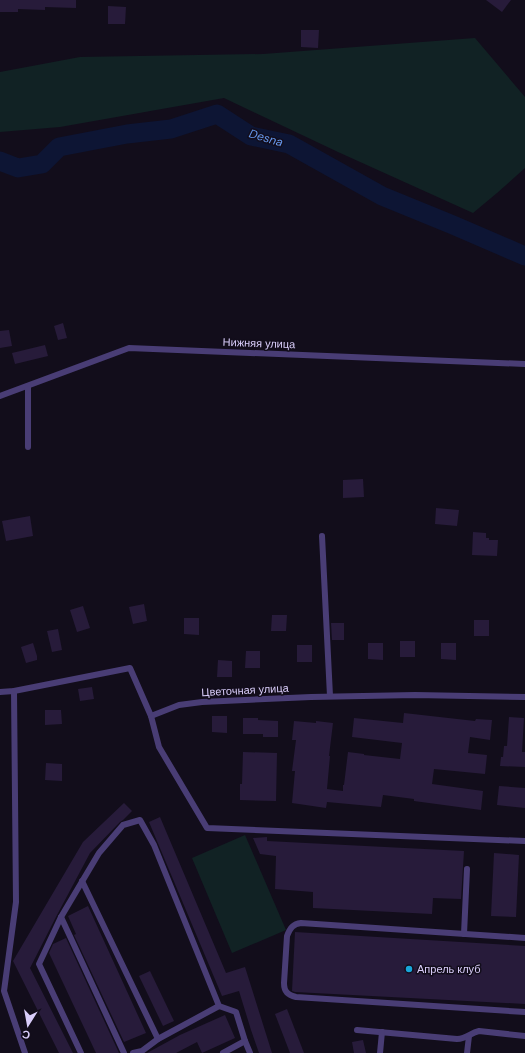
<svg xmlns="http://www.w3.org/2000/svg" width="525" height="1053" viewBox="0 0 525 1053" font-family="'DM Sans',sans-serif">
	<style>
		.green { fill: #112224 }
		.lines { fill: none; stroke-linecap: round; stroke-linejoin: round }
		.river { stroke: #0d1534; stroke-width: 19 }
		.building { fill: #271b3a }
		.service { stroke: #493d75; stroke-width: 6 }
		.poi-dot { fill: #18a6da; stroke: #120d1b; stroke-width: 1.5 }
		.labels { text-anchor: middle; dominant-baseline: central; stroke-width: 3; stroke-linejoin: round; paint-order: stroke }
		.street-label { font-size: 11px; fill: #d9cdfa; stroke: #120d1b }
		.poi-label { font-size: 11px; fill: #d9cdfa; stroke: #120d1b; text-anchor: start }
		.water-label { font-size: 12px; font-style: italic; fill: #6698ee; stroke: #120d1b }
	</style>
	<rect width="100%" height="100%" fill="#120d1b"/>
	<!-- green -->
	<g class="green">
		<path d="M475 38 525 97V168L497 193 473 213 338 152 224 98 60 127 0 132V72L80 57 263 54Z"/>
		<path d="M245 835 286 930 232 953 192 858Z"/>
	</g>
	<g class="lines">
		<!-- river -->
		<path class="river" d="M0 161 18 168 42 164 59 147 127 134 171 129 217 114 251 136 289 144 382 196 453 225 525 256"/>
	</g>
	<!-- building -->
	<g class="building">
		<path d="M0 0H76V8L45 7V10L18 9V12H0Z"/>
		<path d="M486 0H511L502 12Z"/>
		<path d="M108 6 126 7 125 24H108Z"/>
		<path d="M301 30H319L318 48 301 47Z"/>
		<path d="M63 323 67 338 58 340 54 326Z"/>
		<path d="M9 330 12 346 0 348V331Z"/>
		<path d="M45 345 48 356 15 364 12 353Z"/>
		<path d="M363 479 364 497 343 498V480Z"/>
		<path d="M436 508 459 510 457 526 435 524Z"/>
		<path d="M30 516 33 536 6 541 2 521Z"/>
		<path d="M473 532 486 533V538H489V540H498L497 556 472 555Z"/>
		<path d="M144 604 147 621 133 624 129 607Z"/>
		<path d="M83 606 90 628 77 632 70 610Z"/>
		<path d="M272 615H287L286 631H271Z"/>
		<path d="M184 618H199V635L184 634Z"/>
		<rect x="474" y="620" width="15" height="16"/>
		<path d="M331 623H344V640H332Z"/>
		<path d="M58 629 62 650 52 652 47 631Z"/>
		<rect x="400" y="641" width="15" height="16"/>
		<path d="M33 643 37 656V660L26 663 21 647Z"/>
		<path d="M368 643H383V660L368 659Z"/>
		<path d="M441 643H456V660L441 659Z"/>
		<rect x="297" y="645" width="15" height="17"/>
		<path d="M246 651H260V668H245Z"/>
		<path d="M218 660 232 661V677H217Z"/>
		<path d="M92 687 94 699 80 701 78 689Z"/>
		<path d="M45 710H61L62 724 45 725Z"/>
		<path d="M404 713 475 721 476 719 492 720 490 740 470 737 468 753 487 755 485 774 434 769 432 784 483 791 481 810 414 801V799L383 795 381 807 327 802 326 808 292 803 295 771H292L296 740H292L294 721 316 723V721L333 723 329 756H330L327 789 343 791V785H344L348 752 364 754V755L400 759 402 743 352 737 354 718 403 723Z"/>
		<path d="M212 716H227V733L212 732Z"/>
		<path d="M509 717 524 718 522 752H525V767L500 766 501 757H503L504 746H507Z"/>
		<path d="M243 718H258V720L278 721V737H263V734H243Z"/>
		<path d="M243 752 277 753 276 801 240 800V784H242Z"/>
		<path d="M46 763 62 764V781L45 780Z"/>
		<path d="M499 786 525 788V808L497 805Z"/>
		<path d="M124 803 132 811 123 820 120 822 90 853 57 915 30 968 73 1053H59L13 961 83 842Z"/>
		<path d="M160 817 226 973 245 967 272 1053H259L251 1030 239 991 222 996 149 822Z"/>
		<path d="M267 837V841L464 851 461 899 433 898 432 914 313 908V892L275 889 276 856 260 854 253 838Z"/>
		<path d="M494 853 519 855 516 917 491 916Z"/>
		<path d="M88 906 146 1033 124 1042 74 935 76 934 68 916Z"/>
		<path d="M295 932 525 946V1004L295 992 292 991Z"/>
		<path d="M66 938 119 1053H96L49 953 53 944Z"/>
		<path d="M150 971 174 1021 163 1026 139 976Z"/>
		<path d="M287 1009 304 1053H290L275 1014Z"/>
		<path d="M225 1015 235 1038 202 1053 197 1042 176 1053H147L180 1035Z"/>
		<path d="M363 1040 366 1053H354L352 1042Z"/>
	</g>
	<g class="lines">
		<!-- service -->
		<g class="service">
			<path d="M0 396 129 348 525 364"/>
			<path d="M28 447V386"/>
			<path d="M322 536 330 696"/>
			<path d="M14 691 16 902 4 991 25 1053"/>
			<path d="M0 692 14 691 130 668 151 716 179 705 202 702 311 697 415 695 525 697"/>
			<path d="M151 716 159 747 207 828 525 841"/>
			<path d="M82 881 158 1039"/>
			<path d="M61 917 124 1053"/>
			<path d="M464 934 467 869"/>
			<path d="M525 938 301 923C293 924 290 928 287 936L284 983C284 992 288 995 296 997L525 1012"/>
			<path d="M357 1030 457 1039C467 1039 470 1033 479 1031L525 1036"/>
			<path d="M81 1053 39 964 61 917 99 853 123 825 140 820 154 845 219 1006 236 1012 245 1041 250 1053"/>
			<path d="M133 1053 142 1051 158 1039 219 1006"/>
			<path d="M223 1053 245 1041"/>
			<path d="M380 1053 382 1032"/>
			<path d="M467 1053 469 1036"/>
		</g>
	</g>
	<!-- markers -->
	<circle class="poi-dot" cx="409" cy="969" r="4"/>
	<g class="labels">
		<!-- street labels -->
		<g class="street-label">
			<text transform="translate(259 343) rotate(2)">Нижняя улица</text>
			<text transform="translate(245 690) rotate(-3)">Цветочная улица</text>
		</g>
		<!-- poi labels -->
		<g class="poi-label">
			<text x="417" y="969">Апрель клуб</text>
		</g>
		<!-- water labels -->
		<g class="water-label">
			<text transform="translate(266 138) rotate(16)">Desna</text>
		</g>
	</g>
	<!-- north arrow -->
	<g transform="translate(28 1025) rotate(191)" stroke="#120d1b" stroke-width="3" paint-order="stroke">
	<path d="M0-3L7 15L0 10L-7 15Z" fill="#d9cdfa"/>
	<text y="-6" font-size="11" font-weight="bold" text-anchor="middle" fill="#d9cdfa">С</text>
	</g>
</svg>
